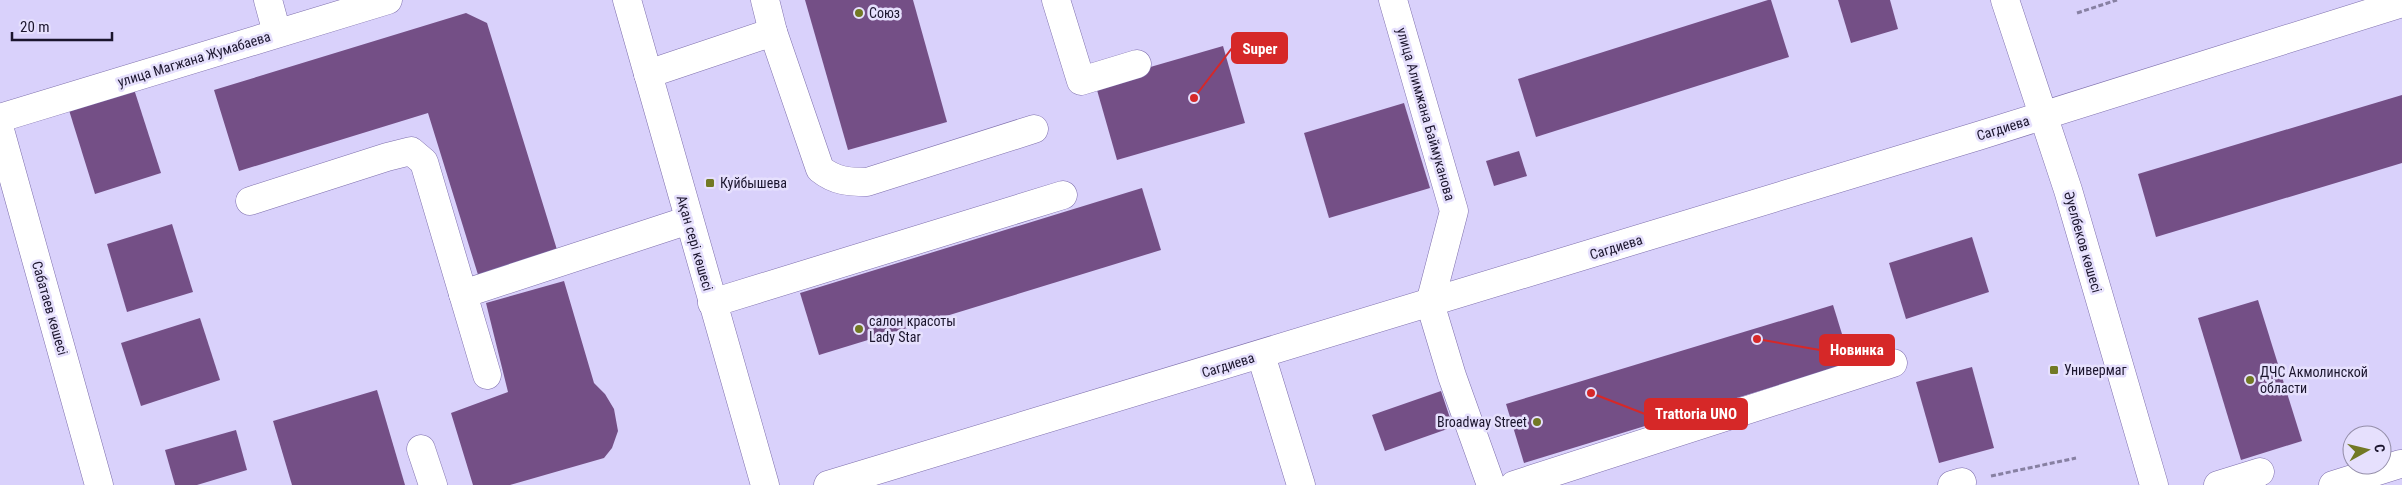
<svg xmlns="http://www.w3.org/2000/svg" width="2402" height="485" viewBox="0 0 2402 485" font-family="'Roboto Condensed',sans-serif">
	<style>
		.building { fill: #744f86 }
		.lines { fill: none; stroke-linecap: round; stroke-linejoin: round }
		.minor-casing { stroke: #7d6eac; stroke-width: 29 }
		.path { stroke: #8780a2; stroke-width: 3; stroke-dasharray: 5 2.5; stroke-linecap: butt }
		.minor { stroke: #fff; stroke-width: 28 }
		.poi-dot { fill: #727924; stroke: #e6e0fd; stroke-width: 2 }
		.labels { text-anchor: middle; dominant-baseline: central; stroke-width: 5; stroke-linejoin: round; paint-order: stroke }
		.poi-label { font-size: 14px; fill: #1b152d; stroke: #e6e0fd; text-anchor: start }
		.street-label { font-size: 14px; fill: #1b152d; stroke: #e6e0fd }
		.leader { fill: none; stroke: #d62828; stroke-width: 2 }
		.callout-dot { fill: #d62828; stroke: #e6e0fd; stroke-width: 2 }
		.callout { fill: #d62828; stroke: #d62828; stroke-width: 2 }
		.callout-label { font-size: 15px; text-anchor: middle; font-weight: bold; fill: #fff }
	</style>
	<rect width="100%" height="100%" fill="#d9d1fb"/>
	<!-- building -->
	<g class="building">
		<path d="M805 0H913L947 122 848 150Z"/>
		<path d="M1768 0H1771L1789 57 1536 137 1518 79Z"/>
		<path d="M1838 0H1890L1898 29 1851 43Z"/>
		<path d="M466 13 487 23 558 253 479 278 428 113 239 171 214 90Z"/>
		<path d="M1223 46 1245 123 1117 160 1095 83Z"/>
		<path d="M133 86 161 173 95 194 68 107Z"/>
		<path d="M2402 95V163L2156 237 2138 174Z"/>
		<path d="M1404 103 1430 188 1329 218 1304 133Z"/>
		<path d="M1519 151 1527 176 1494 186 1486 161Z"/>
		<path d="M1142 188 1161 250 819 355 800 293Z"/>
		<path d="M172 224 193 292 127 312 107 244Z"/>
		<path d="M1972 237 1989 292 1906 319 1889 263Z"/>
		<path d="M564 281 594 383 605 394 614 409 618 431 612 448 604 458 510 485H473L451 413 508 392 486 303Z"/>
		<path d="M2258 300 2302 441 2241 460 2198 318Z"/>
		<path d="M1833 305 1851 363 1524 463 1506 404Z"/>
		<path d="M200 318 220 380 141 406 121 343Z"/>
		<path d="M1972 367 1994 448 1939 463 1916 382Z"/>
		<path d="M377 390 405 485H292L273 421Z"/>
		<path d="M1441 391 1453 427 1385 451 1372 415Z"/>
		<path d="M236 430 247 470 197 485H175L165 450Z"/>
	</g>
	<g class="lines">
		<!-- minor casing -->
		<g class="minor-casing">
			<g id="minor">
				<path d="M268 0 277 33"/>
				<path d="M627 0 765 485"/>
				<path d="M765 0 773 32"/>
				<path d="M1056 0 1081 81 1137 64"/>
				<path d="M1393 0 1454 211 1430 303 1452 376 1491 485"/>
				<path d="M2005 0 2068 190 2154 485"/>
				<path d="M648 74 773 32 820 169C835 181 848 182 867 182L1034 129"/>
				<path d="M0 118 388 0"/>
				<path d="M0 130 99 485"/>
				<path d="M250 201 387 157 411 151 424 162 487 375"/>
				<path d="M463 294 689 220"/>
				<path d="M712 303 1063 195"/>
				<path d="M1261 355 1301 485"/>
				<path d="M421 449 433 485"/>
				<path d="M828 485 1978 136 2402 3"/>
				<path d="M1514 485 1893 363"/>
				<path d="M1952 485 1962 482"/>
				<path d="M2218 485 2260 472"/>
				<path d="M2333 485 2400 464"/>
			</g>
		</g>
		<!-- path -->
		<g class="path">
			<path d="M2077 13 2117 0"/>
			<path d="M1991 476 2076 458"/>
		</g>
		<!-- minor -->
		<use href="#minor" class="minor"/>
	</g>
	<!-- markers -->
	<g class="poi-dot">
		<circle cx="859" cy="13" r="5"/>
		<rect x="705" y="178" width="10" height="10" rx="2.5"/>
		<circle cx="859" cy="329" r="5"/>
		<rect x="2049" y="365" width="10" height="10" rx="2.5"/>
		<circle cx="2250" cy="380" r="5"/>
		<circle cx="1537" cy="422" r="5"/>
	</g>
	<g class="labels">
		<!-- poi labels -->
		<g class="poi-label">
			<text x="869" y="13">Союз</text>
			<text x="720" y="183">Куйбышева</text>
			<text x="869" y="321">салон красоты<tspan x="869" dy="16">Lady Star</tspan></text>
			<text x="2064" y="370">Универмаг</text>
			<text x="2260" y="372">ДЧС Акмолинской<tspan x="2260" dy="16">области</tspan></text>
			<text x="1527" y="422" text-anchor="end">Broadway Street</text>
		</g>
		<!-- street labels -->
		<g class="street-label">
			<text transform="translate(194 59) rotate(-17)">улица Магжана Жумабаева</text>
			<text transform="translate(1426 114) rotate(74)">улица Алимжана Баймуканова</text>
			<text transform="translate(2003 128) rotate(-17)">Сагдиева</text>
			<text transform="translate(2083 242) rotate(74)">Әуелбеков көшесі</text>
			<text transform="translate(695 243) rotate(74)">Ақан сері көшесі</text>
			<text transform="translate(1616 247) rotate(-17)">Сагдиева</text>
			<text transform="translate(50 308) rotate(74)">Сабатаев көшесі</text>
			<text transform="translate(1228 365) rotate(-17)">Сагдиева</text>
		</g>
	</g>
	<!-- callouts -->
	<path class="leader" d="M1194 98L1232 48M1757 339L1820 350M1591 393L1645 414"/>
	<g class="callout-dot">
		<circle cx="1194" cy="98" r="5"/>
		<circle cx="1757" cy="339" r="5"/>
		<circle cx="1591" cy="393" r="5"/>
	</g>
	<g class="callout">
		<rect x="1232" y="33" width="55" height="30" rx="5"/>
		<rect x="1820" y="335" width="74" height="30" rx="5"/>
		<rect x="1645" y="399" width="102" height="30" rx="5"/>
	</g>
	<g class="callout-label">
		<text x="1260" y="54">Super</text>
		<text x="1857" y="355">Новинка</text>
		<text x="1696" y="419">Trattoria UNO</text>
	</g>
	<!-- north arrow -->
	<g transform="translate(2367 450) rotate(82)"><circle r="24" fill="#e6e0fd" stroke="#958faa"/>
	<path d="M0-4L9 19L0 12L-9 19Z" fill="#727924"/>
	<text y="-8" font-size="14" font-weight="bold" text-anchor="middle" fill="#1b152d">С</text>
	</g>
	<!-- scale -->
	<path d="M12 32v8h100v-8" fill="none" stroke="#1b152d" stroke-width="2.5"/>
	<text x="20" y="32" font-size="15" fill="#1b152d" stroke="#e6e0fd" stroke-width="4" paint-order="stroke">20 m</text>
</svg>
